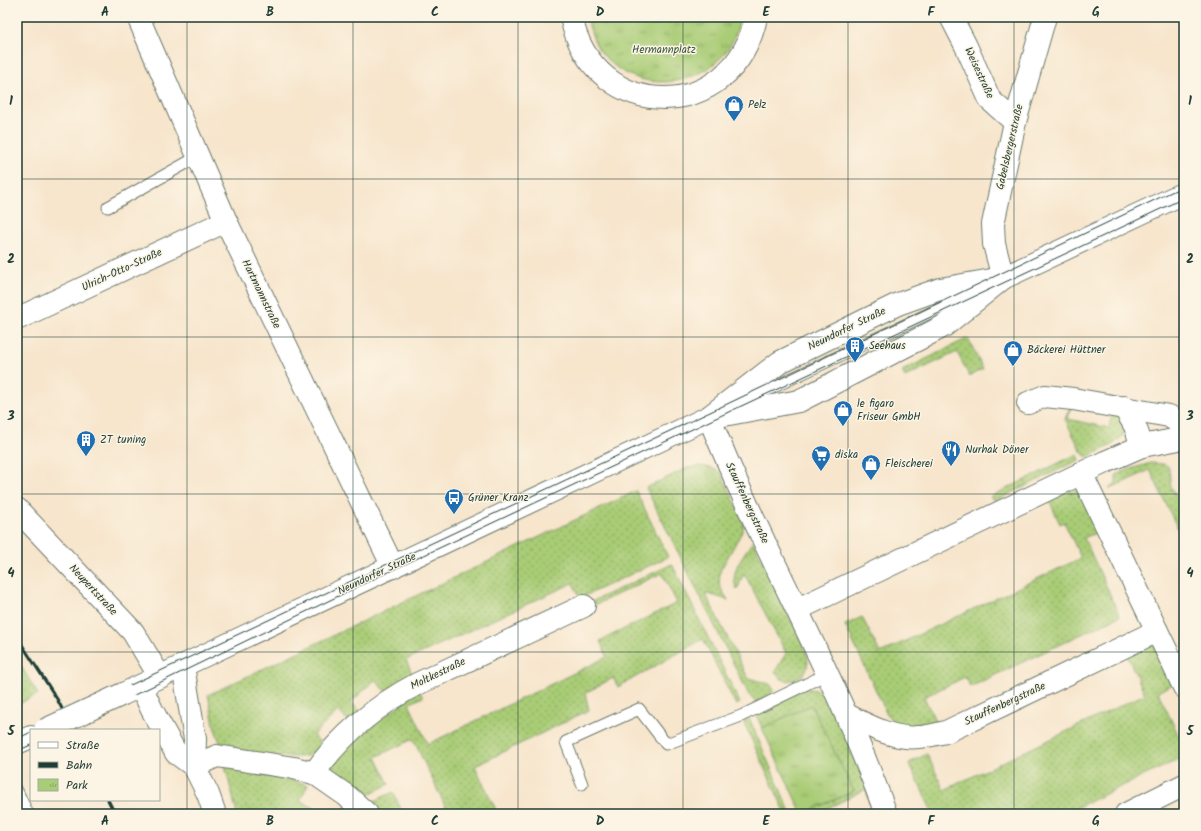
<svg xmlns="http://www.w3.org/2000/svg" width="1201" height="831" viewBox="0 0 1201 831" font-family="Kalam,sans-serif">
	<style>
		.grass { fill: url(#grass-dots); stroke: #648455 }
		.park { fill: url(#park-tufts); stroke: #648455 }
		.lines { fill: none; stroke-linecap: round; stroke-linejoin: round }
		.lane-casing { stroke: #6b7869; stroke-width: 13 }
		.street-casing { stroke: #6b7869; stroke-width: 24 }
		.secondary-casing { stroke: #6b7869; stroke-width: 24 }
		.lane { stroke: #fff; stroke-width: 11 }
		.street { stroke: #fff; stroke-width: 22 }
		.secondary { stroke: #fff; stroke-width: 22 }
		.tram { stroke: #1f3d34; stroke-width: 1 }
		.rail { stroke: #1f3d34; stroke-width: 3 }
		.secondary-bridge-casing { stroke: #6b7869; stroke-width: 24; stroke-linecap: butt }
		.secondary-bridge { stroke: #fff; stroke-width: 22 }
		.grid { fill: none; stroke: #1f3d34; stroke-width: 1; stroke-opacity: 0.55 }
		.labels { text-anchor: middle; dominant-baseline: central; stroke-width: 3; stroke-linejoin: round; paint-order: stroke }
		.park-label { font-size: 11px; fill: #3b5a41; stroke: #fcf5e5 }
		.street-label { font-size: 11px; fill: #1f3d34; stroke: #fcf5e5 }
		.poi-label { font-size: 11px; fill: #1f3d34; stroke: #fcf5e5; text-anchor: start }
		.neatline { fill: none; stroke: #1f3d34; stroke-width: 1.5 }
		.grid-label { font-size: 13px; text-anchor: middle; font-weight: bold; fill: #1f3d34 }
	</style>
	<defs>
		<pattern id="grass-dots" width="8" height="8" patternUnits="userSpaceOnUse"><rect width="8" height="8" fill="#a9cc76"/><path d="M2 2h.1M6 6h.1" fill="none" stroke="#89a762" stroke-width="1.8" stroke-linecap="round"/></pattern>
		<pattern id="park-tufts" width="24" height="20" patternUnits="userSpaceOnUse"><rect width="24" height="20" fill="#a9cc76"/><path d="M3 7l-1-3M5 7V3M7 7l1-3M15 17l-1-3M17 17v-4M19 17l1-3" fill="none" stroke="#89a762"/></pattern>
	</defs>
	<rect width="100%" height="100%" fill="#fcf5e5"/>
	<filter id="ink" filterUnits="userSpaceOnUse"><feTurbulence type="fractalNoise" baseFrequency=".025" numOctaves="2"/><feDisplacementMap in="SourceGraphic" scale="8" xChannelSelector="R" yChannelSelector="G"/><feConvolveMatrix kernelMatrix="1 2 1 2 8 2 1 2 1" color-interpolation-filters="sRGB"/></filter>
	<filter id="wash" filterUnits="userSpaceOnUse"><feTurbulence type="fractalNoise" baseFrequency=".012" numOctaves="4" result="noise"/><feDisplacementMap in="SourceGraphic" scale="16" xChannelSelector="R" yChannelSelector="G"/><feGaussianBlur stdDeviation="0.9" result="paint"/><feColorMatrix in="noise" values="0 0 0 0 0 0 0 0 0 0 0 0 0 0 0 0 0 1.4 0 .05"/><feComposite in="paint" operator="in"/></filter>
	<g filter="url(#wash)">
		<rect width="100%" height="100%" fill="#f7e5cc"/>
		<!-- grass -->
		<g class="grass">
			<path d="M968 338 983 369 969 376 957 352 905 377 902 371Z"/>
			<path d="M1073 399 1068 419 1109 428 1112 412 1119 414 1126 430C1119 445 1101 450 1087 457L1082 453 1065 419Z"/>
			<path d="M1077 454 1079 460 995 501 990 497Z"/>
			<path d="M1151 463 1163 464 1169 467 1171 487 1184 511V542L1150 470 1109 489 1116 483V475L1130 469Z"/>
			<path d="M701 466 712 468 721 473 744 521 743 530 720 571 719 585 728 600 705 593 748 678 770 684 774 690 769 696 755 702 749 695 646 488 687 468Z"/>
			<path d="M1069 488 1071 493 1080 488 1100 531 1084 538 1120 616 970 687 965 677 924 697 938 727H896L887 714 845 625 862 617 880 653 1081 558 1064 522 1060 524 1048 498Z"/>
			<path d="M636 491 668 557 580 598 573 583 406 660 413 676 386 692 375 680 351 702 361 713 351 724 338 711 313 735 324 746C320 749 316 754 311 755 291 761 238 752 220 743L215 729 208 695Z"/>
			<path d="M753 541 805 648C807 655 809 660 807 667 805 677 791 684 782 679 779 678 777 674 775 672L786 653 744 573 737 590C728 572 743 556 753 541Z"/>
			<path d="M672 564 740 703 736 705 703 639 618 687 613 678 585 693 589 710 475 766 498 814H449L413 739 376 757 389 784 363 797 334 776 332 765 336 754 419 690 423 697 409 704 428 744 607 657 600 641 677 603 662 573 595 605 593 601Z"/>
			<path d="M1151 638 1172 684 1158 692 1184 747V757L1063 814H933L909 763 927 754 944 790 1145 694 1125 651Z"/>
			<path d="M17 660 38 694 17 705Z"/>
			<path d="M805 688 817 690 828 698 878 814H872L866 789 816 814H802L854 791 811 705 762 728 757 717 759 712Z"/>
			<path d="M749 718 791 814H786L743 721Z"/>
			<path d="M225 766 286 778 308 785 300 800 324 814H237Z"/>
			<path d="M393 792 402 811 396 814H381L370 803Z"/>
		</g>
		<!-- park -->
		<g class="park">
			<path d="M587 17H740C731 85 640 105 600 51 593 41 590 29 587 17Z"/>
			<path d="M811 705 854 791 802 814 762 728Z"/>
		</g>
	</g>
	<g filter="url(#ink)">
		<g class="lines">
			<!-- lane casing -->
			<g class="lane-casing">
				<g id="lane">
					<path d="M108 207 199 156"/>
					<path d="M742 402 974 292"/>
					<path d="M582 784 566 742 639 709 666 744 741 716 827 674"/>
					<path d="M17 791 28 814"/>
				</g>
			</g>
			<!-- street casing -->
			<g class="street-casing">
				<g id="street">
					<path d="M138 17 226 221 393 567"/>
					<path d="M571 17C594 125 734 125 756 17"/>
					<path d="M951 17 966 46 990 100 1015 122"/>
					<path d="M1003 278 994 244 993 224 1015 122 1045 17"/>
					<path d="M17 319 226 221"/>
					<path d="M1028 403 1045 396 1073 399 1169 416 1184 426"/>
					<path d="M1124 407 1135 426 1142 446"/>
					<path d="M709 417C763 552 837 677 886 814"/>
					<path d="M1081 473 1184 687"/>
					<path d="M17 509 133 632 160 677"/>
					<path d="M798 609 1105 462 1142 446 1184 438"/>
					<path d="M183 666 195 739 194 766"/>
					<path d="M141 686 152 710 176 753 194 766 208 794 215 814"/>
					<path d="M847 715C867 725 894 740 918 737 927 737 936 734 946 732L1157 631"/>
					<path d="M194 766 217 756 294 768 314 773 347 796 367 814"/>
					<path d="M314 773C340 736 377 705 417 684L584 606"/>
					<path d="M1126 814 1184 785"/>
				</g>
			</g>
			<!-- secondary casing -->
			<g class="secondary-casing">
				<g id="secondary">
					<path d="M713 417 799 401 944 326 1002 279"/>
					<path d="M123 694 709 417 780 362 898 304 940 289 1003 278 1184 193"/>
					<path d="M17 743 31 737"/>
				</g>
			</g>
			<!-- lane -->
			<use href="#lane" class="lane"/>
			<!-- street -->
			<use href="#street" class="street"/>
			<!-- secondary -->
			<use href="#secondary" class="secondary"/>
			<!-- tram -->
			<g class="tram">
				<path d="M35 730 725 405 1184 186"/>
				<path d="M62 730 386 573 1184 198"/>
				<path d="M17 739 31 732"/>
				<path d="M17 751 31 745"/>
			</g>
			<!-- rail -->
			<g class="rail">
				<path d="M17 637 57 699 73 730"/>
				<path d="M108 800 115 814"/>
			</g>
			<!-- secondary-bridge casing -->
			<g class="secondary-bridge-casing">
				<path id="secondary-bridge" d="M45 730 123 694"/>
			</g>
			<!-- secondary-bridge -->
			<use href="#secondary-bridge" class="secondary-bridge"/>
		</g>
	</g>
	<!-- grid -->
	<path class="grid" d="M187 17V814M353 17V814M518 17V814M683 17V814M848 17V814M1014 17V814M17 179H1184M17 337H1184M17 494H1184M17 652H1184"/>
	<!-- icons -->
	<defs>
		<g id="shop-pin" transform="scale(1)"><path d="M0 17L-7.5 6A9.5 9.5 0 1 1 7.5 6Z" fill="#1f6fb2" stroke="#fcf5e5"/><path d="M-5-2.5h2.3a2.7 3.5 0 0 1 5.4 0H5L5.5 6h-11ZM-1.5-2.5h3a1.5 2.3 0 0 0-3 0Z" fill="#fff"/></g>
		<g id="building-pin" transform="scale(1)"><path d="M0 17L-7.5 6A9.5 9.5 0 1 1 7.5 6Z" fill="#1f6fb2" stroke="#fcf5e5"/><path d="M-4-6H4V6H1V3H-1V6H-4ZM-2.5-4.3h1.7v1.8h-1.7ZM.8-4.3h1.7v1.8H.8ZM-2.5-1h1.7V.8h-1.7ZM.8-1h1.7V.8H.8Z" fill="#fff"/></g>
		<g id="restaurant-pin" transform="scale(1)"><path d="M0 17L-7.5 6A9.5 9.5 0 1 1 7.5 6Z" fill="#1f6fb2" stroke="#fcf5e5"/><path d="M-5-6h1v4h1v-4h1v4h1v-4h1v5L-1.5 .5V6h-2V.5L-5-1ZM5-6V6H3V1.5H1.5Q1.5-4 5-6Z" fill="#fff"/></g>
		<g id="supermarket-pin" transform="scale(1)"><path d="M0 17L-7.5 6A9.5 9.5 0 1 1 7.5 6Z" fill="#1f6fb2" stroke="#fcf5e5"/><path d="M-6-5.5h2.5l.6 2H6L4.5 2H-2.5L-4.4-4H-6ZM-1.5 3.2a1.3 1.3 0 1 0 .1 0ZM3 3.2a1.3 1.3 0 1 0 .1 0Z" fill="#fff"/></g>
		<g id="bus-pin" transform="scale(1)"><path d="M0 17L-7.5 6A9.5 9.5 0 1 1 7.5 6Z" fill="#1f6fb2" stroke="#fcf5e5"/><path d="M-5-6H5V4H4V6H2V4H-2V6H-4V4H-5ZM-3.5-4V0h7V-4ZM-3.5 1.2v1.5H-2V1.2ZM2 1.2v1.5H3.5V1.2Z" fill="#fff"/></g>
	</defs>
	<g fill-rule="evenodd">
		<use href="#shop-pin" x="734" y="105"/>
		<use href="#building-pin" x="855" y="346"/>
		<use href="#shop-pin" x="1013" y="350"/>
		<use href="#shop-pin" x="843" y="410"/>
		<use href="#building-pin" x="86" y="440"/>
		<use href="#restaurant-pin" x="951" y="450"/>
		<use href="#supermarket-pin" x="821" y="455"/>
		<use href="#shop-pin" x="871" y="464"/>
		<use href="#bus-pin" x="454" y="498"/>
	</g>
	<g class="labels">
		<!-- park labels -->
		<g class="park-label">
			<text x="664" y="50">Hermannplatz</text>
		</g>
		<!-- street labels -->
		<g class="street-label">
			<text transform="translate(979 73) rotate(65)">Weisestraße</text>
			<text transform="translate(1010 147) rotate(-77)">Gabelsbergerstraße</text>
			<text transform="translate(122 270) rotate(-25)">Ulrich-Otto-Straße</text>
			<text transform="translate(261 294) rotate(64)">Hartmannstraße</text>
			<text transform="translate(847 329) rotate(-26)">Neundorfer Straße</text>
			<text transform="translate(747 503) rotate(65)">Stauffenbergstraße</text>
			<text transform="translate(377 574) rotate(-25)">Neundorfer Straße</text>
			<text transform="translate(93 590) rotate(47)">Neupertstraße</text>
			<text transform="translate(438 674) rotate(-26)">Moltkestraße</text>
			<text transform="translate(1005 704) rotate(-25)">Stauffenbergstraße</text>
		</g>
		<!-- poi labels -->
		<g class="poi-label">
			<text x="748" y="105">Pelz</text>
			<text x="869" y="346">Seehaus</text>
			<text x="1027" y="350">Bäckerei Hüttner</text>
			<text x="857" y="404">le figaro<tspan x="857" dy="13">Friseur GmbH</tspan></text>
			<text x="100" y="440">ZT tuning</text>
			<text x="965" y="450">Nurhak Döner</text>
			<text x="835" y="455">diska</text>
			<text x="885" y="464">Fleischerei</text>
			<text x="468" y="498">Grüner Kranz</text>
		</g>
	</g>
	<!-- margin -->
	<rect width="1201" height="831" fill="none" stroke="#fcf5e5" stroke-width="44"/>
	<!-- legend -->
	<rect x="30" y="729" width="130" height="72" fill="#fcf5e5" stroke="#a4ab9e"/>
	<rect x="38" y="742" width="20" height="6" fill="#ffffff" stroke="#a4ab9e"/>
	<text x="66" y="749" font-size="12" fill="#1f3d34">Straße</text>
	<rect x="38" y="762" width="20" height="6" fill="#1f3d34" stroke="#a4ab9e"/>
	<text x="66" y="769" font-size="12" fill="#1f3d34">Bahn</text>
	<rect x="38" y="779" width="20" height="12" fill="url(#park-tufts)" stroke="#a4ab9e"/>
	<text x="66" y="789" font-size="12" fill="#1f3d34">Park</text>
	<rect x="22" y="22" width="1157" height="787" class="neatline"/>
	<g class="grid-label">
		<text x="105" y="16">A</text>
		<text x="270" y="16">B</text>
		<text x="435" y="16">C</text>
		<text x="600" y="16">D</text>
		<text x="766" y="16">E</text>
		<text x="931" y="16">F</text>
		<text x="1096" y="16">G</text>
		<text x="11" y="105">1</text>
		<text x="1190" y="105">1</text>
		<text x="11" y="263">2</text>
		<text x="1190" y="263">2</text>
		<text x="11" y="420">3</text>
		<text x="1190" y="420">3</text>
		<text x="11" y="577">4</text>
		<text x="1190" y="577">4</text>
		<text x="11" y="735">5</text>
		<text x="1190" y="735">5</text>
		<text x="105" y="825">A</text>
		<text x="270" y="825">B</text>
		<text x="435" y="825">C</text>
		<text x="600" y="825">D</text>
		<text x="766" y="825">E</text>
		<text x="931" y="825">F</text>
		<text x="1096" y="825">G</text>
	</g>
</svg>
